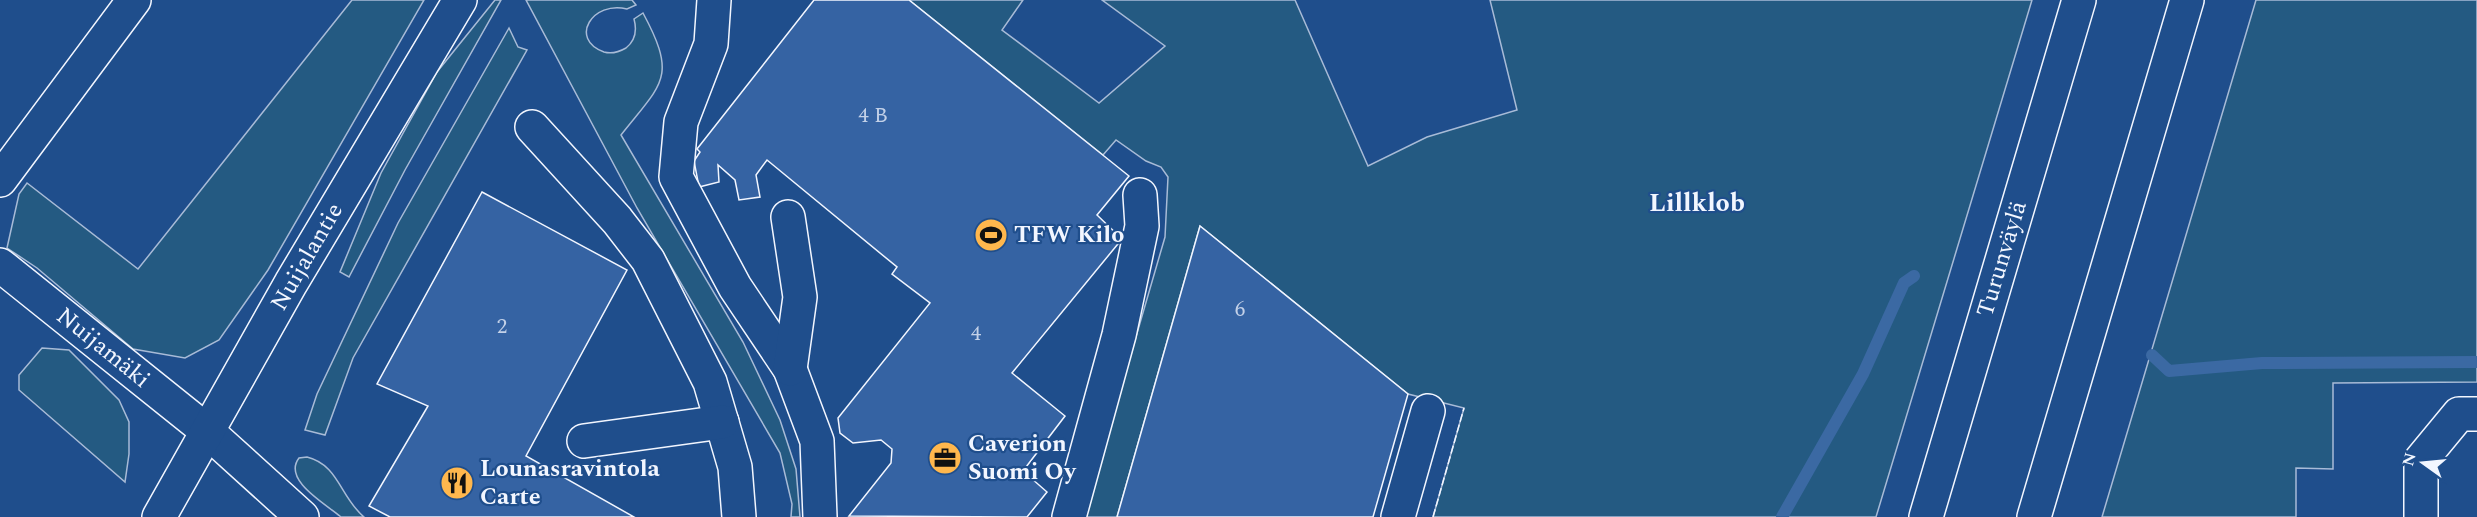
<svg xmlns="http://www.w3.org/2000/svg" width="2477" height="517" viewBox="0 0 2477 517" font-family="Spectral,serif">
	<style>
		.green { fill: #245a82; stroke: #a8bbd7; stroke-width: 1.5 }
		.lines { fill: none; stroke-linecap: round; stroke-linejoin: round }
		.stream { stroke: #3b69a3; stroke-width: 12 }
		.building { fill: #3563a3; stroke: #f2f6ff; stroke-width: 1.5 }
		.minor-casing { stroke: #f2f6ff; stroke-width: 36 }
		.major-casing { stroke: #f2f6ff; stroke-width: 36 }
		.highway-casing { stroke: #f2f6ff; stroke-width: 36 }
		.minor { stroke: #1f4e8c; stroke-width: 33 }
		.major { stroke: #1f4e8c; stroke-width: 33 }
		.highway { stroke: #1f4e8c; stroke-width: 33 }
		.fence { stroke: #f2f6ff; stroke-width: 1.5; stroke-dasharray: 8 3; stroke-linecap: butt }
		.labels { text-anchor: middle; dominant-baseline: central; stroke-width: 4.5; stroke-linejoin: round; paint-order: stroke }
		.number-label { font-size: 21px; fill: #c3d1e8 }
		.poi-label { font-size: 24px; font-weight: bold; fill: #f2f6ff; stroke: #1f4e8c; text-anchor: start }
		.street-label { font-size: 24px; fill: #f2f6ff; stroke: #1f4e8c }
		.neighbourhood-label { font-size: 26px; font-weight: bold; fill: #f2f6ff; stroke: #1f4e8c }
	</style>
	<rect width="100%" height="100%" fill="#1f4e8c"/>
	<!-- green -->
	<g class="green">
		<path d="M352 0H424L268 270 219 340 185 358 133 349 37 268 7 248 19 194 27 183 138 269Z"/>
		<path d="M495 0H501L405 170 349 277 340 272 381 173 437 72Z"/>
		<path d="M526 0H632L636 5 627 9C593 0 568 39 604 52 611 54 619 52 626 48 636 40 637 30 634 19L643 13C678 78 662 83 621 135L743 342 780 420 796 469 800 517H791L792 504 780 453 637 208Z"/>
		<path d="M909 0H1023L1002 30 1099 103 1165 46 1102 0H1295L1368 166 1427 137 1517 110 1490 0H2032L1876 517H1433L1464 408 1408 394 1200 226 1117 517H1076L1108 433 1165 237 1168 177 1161 167 1146 161 1116 140 1103 155Z"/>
		<path d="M2256 0H2477V382L2333 383V469L2296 468V517H2102Z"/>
		<path d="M509 28 518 47 527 50 353 358 325 435 305 430 317 394 398 223Z"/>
		<path d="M42 348 69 350 119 400 129 422V454L125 482 19 390V375Z"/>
		<path d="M307 457C339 465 340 497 364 517H341C326 504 282 480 299 458Z"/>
	</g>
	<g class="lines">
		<!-- stream -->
		<g class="stream">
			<path d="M2152 355 2169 371 2262 363 2477 362"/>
			<path d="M1782 517 1863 374 1904 283 1914 276"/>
		</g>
	</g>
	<!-- building -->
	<g class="building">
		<path d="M814 0H909L1129 176 1097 215 1122 239 1012 373 1065 416 1023 471 1047 492 1027 517 849 516 891 463 892 449 881 440 853 443 840 433 838 418 930 303 892 274 897 267 767 160 756 175 760 197 739 200 735 180 718 165 719 182 699 187 694 161 700 152 697 149Z"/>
		<path d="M482 192 627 270 526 456 634 517H390L369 506 428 406 377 384Z"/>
		<path d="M1200 226 1408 394 1373 517H1117Z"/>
	</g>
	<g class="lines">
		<!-- minor casing -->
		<g class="minor-casing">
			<g id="minor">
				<path d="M714 0 711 44 681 122 676 177 735 287 790 369 817 441 820 517"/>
				<path d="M532 127 617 220 648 260 710 382 735 467 739 517"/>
				<path d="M0 180 134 0"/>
				<path d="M788 217 800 297 790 369"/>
				<path d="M0 265 207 431 302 517"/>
				<path d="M584 441 722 422"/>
				<path d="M1069 517 1119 335 1142 226 1140 195"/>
				<path d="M1398 517 1428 411"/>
				<path d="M2421 517V460L2459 414H2477"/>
			</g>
		</g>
		<!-- major casing -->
		<g class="major-casing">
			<path id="major" d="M159 517 291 283 460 0"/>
		</g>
		<!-- highway casing -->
		<g class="highway-casing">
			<g id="highway">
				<path d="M1926 517 2079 0"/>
				<path d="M2034 517 2187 0"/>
			</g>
		</g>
		<!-- minor -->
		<use href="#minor" class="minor"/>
		<!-- major -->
		<use href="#major" class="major"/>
		<!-- highway -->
		<use href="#highway" class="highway"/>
		<!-- fence -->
		<path class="fence" d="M1433 517 1464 408"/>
	</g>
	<!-- icons -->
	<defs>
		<g id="stadium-disc" transform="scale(1.725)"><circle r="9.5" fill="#ffb74d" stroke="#1f4e8c"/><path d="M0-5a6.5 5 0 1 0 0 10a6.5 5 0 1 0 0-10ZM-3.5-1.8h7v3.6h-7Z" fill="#111"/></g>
		<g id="office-disc" transform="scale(1.725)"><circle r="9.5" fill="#ffb74d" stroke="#1f4e8c"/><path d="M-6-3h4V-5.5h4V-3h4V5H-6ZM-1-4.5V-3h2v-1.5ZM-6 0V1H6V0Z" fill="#111"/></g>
		<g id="restaurant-disc" transform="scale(1.725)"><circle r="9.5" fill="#ffb74d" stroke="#1f4e8c"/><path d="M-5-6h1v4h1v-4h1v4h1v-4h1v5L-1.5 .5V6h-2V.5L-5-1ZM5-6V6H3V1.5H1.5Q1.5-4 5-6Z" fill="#111"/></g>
	</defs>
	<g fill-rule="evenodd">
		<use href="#stadium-disc" x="991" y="235"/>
		<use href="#office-disc" x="945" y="458"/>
		<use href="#restaurant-disc" x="457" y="483"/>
	</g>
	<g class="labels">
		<!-- number labels -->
		<g class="number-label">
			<text x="873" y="116">4 B</text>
			<text x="1240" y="310">6</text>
			<text x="502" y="327">2</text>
			<text x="976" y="334">4</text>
		</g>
		<!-- poi labels -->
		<g class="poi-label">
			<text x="1014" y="235">TFW Kilo</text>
			<text x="968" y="444">Caverion<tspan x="968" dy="28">Suomi Oy</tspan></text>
			<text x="480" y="469">Lounasravintola<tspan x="480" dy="28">Carte</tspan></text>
		</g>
		<!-- street labels -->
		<g class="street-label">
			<text transform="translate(307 257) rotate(-60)">Nuijalantie</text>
			<text transform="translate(2002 259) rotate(-73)">Turunväylä</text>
			<text transform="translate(103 348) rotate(39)">Nuijamäki</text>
		</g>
		<!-- neighbourhood labels -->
		<g class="neighbourhood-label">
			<text x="1697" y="203">Lillklob</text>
		</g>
	</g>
	<!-- north arrow -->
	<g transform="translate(2423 463) rotate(285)" stroke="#1f4e8c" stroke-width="4.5" paint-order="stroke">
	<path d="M0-4.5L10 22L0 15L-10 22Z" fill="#f2f6ff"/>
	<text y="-9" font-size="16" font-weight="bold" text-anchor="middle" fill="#f2f6ff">N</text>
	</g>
</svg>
